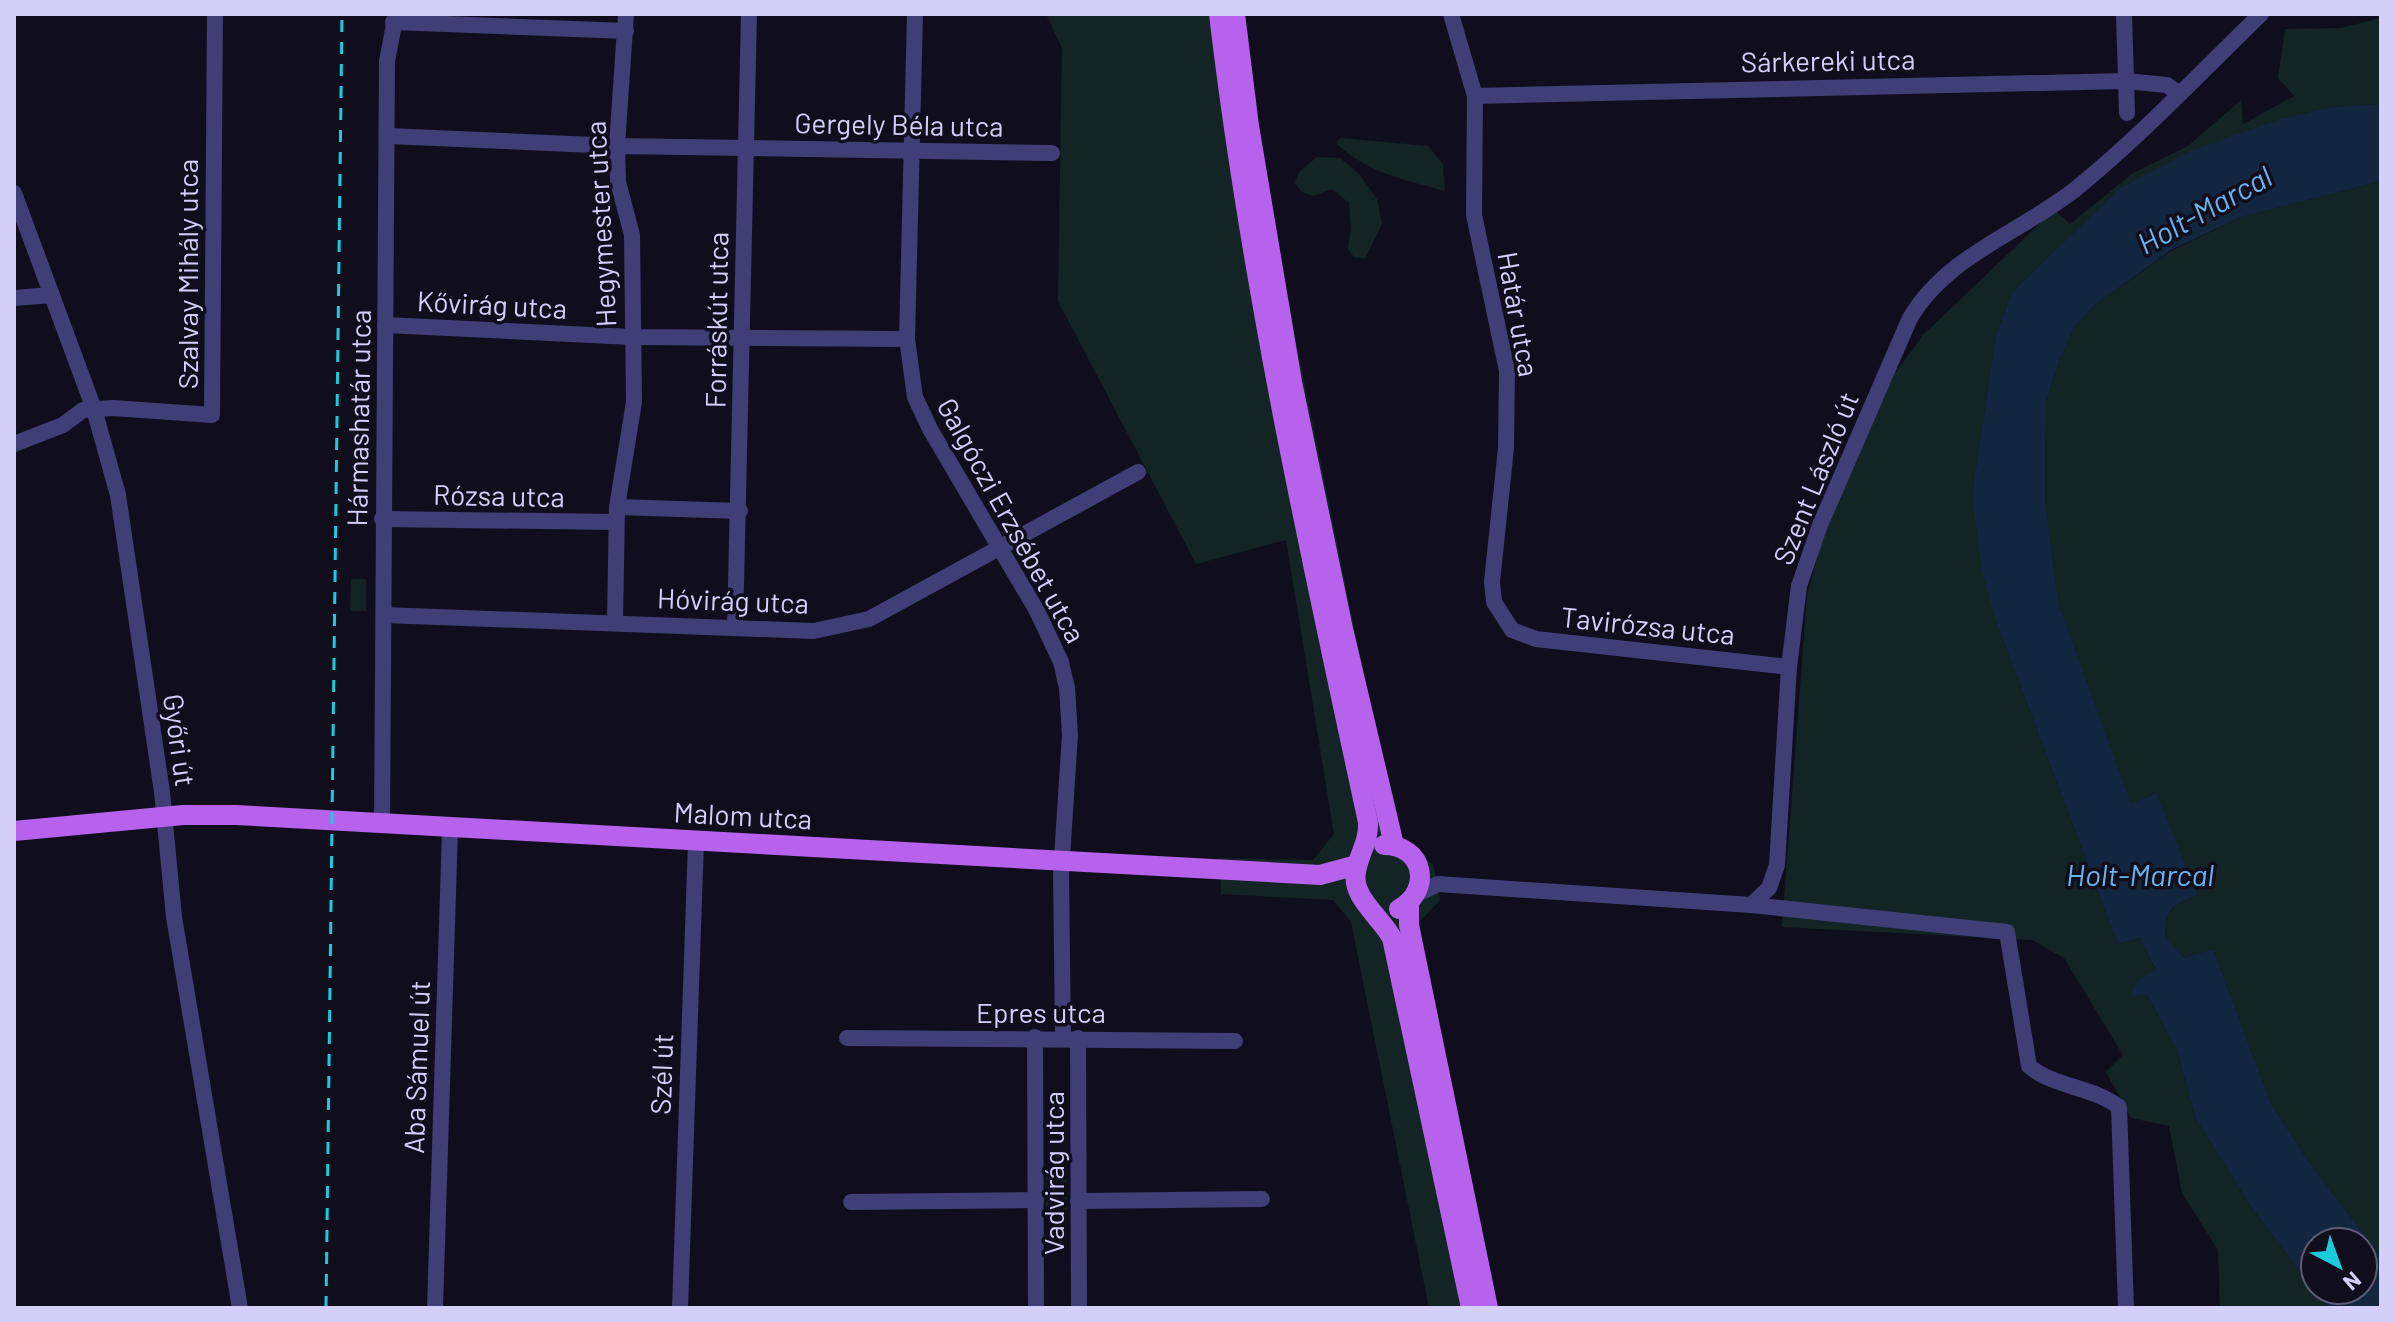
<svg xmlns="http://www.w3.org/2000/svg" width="2395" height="1322" viewBox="0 0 2395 1322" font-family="Barlow,sans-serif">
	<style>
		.green { fill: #122524 }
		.water { fill: #132640; fill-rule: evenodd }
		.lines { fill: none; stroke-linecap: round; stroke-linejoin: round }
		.minor { stroke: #3f3e76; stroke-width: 16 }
		.major { stroke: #b662ed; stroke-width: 20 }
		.rail { stroke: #1acbdb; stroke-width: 3; stroke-dasharray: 12 10; stroke-linecap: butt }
		.labels { text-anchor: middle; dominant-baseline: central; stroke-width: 7; stroke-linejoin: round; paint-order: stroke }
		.street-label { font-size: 28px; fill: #d3cff9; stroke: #100e1c }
		.water-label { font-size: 30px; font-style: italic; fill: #69b3ed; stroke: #100e1c }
	</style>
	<rect width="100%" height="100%" fill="#100e1c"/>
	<!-- green -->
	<g class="green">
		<path d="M1046 14H1241L1252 125 1398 843 1433 864 1440 900 1410 932 1496 1308H1429L1351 922 1333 900 1221 894 1219 858 1313 860 1334 834 1286 540 1196 564 1058 301 1062 48Z"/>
		<path d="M2381 18V104L2332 107 2280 119 2191 152 2120 188 2012 292 1996 335 1972 494 1997 624 2118 944 2140 938 2156 971 2147 995 2177 1050 2196 1119 2250 1205 2328 1308H2220L2218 1250 2182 1193 2169 1126 2131 1118 2106 1072 2123 1055 2064 958 2032 940 1782 927 1807 595 1827 524 1895 373 1923 335 2054 210 2070 224 2133 173 2188 146 2241 100 2243 124 2294 96 2278 78 2285 29 2341 28Z"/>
		<path d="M1340 138 1428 146 1443 164 1445 191C1405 180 1367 173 1336 143Z"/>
		<path d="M1317 157 1340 158 1359 174 1377 199 1382 224 1365 259 1354 257 1348 249 1351 228 1349 203 1332 189 1313 196 1302 192 1295 183 1299 172Z"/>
		<path d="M2381 181V1256L2310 1164 2271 1104 2213 949 2184 958 2165 936C2167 907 2171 907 2198 895L2155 793 2131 805 2058 602 2045 500 2046 402 2059 361 2075 326 2095 305 2171 251 2241 217Z"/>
		<path d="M351 579H366V611H350Z"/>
		<rect x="1046" y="1167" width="21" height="45"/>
	</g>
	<!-- water -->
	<path class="water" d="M2381 104V181L2241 217 2171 250 2095 305 2075 326 2059 361 2046 402 2045 500 2058 602 2131 804 2156 793 2198 895C2171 907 2167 906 2165 936L2184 958 2213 949 2271 1104 2310 1164 2381 1256V1308H2328L2250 1205 2196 1119 2177 1050 2147 995 2130 996 2138 980 2156 970 2140 938 2118 944 1997 624 1982 571 1972 494 1996 335 2012 292 2120 188 2191 151 2280 119 2332 107ZM2315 1242H2363V1290H2315Z"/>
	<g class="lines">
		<!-- minor -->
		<g class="minor">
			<path d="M915 14 907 339 915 397 930 429 1037 611 1061 662 1067 688 1070 735 1061 873 1063 1037"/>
			<path d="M1451 14 1475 96 1474 215 1507 371 1506 448 1492 582 1494 602 1512 630 1536 639 1789 667"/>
			<path d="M2124 14 2127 113"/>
			<path d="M393 22 626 31"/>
			<path d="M1475 96 2125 81 2167 85 2179 94"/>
			<path d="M388 136 617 146 1052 153"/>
			<path d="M14 193 94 409 118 495 162 792 174 917 240 1308"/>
			<path d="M14 298 52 295"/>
			<path d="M385 325 632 337 907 339"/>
			<path d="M14 444 63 425 83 410 113 408 212 415 215 14"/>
			<path d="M617 507 740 511"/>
			<path d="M382 519 616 522"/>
			<path d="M384 615 814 631 869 619 1138 472"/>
			<path d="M615 621 617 507 634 402 632 235 618 182 617 146 626 14"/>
			<path d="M735 628 749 14"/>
			<path d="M382 825 387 61 396 14"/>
			<path d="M1417 894 1438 884 1751 905 2007 932 2029 1066C2055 1088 2092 1086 2119 1107L2126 1308"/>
			<path d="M1751 905 1769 888 1777 865 1789 667 1799 586 1820 525 1910 318C1948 254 2023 232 2078 187 2143 134 2201 72 2261 14"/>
			<path d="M1035 1037 1036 1308"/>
			<path d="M847 1038 1235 1041"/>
			<path d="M1078 1038 1079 1308"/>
			<path d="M1078 1201 1262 1199"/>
			<path d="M851 1202 1036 1200"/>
			<path d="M435 1308 450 829"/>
			<path d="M680 1308 696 841"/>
		</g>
		<!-- major -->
		<g class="major">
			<path d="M1219 14C1251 286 1310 554 1368 822 1369 842 1359 853 1356 872 1351 897 1381 917 1392 938L1471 1308"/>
			<path d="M1235 14 1249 126 1292 382 1343 629 1394 845"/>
			<path d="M14 831 183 815H236L1320 875 1357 865"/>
			<path d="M1384 845C1424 845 1433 890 1399 909"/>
			<path d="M1409 904V925L1488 1308"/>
		</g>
		<!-- rail -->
		<path class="rail" d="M326 1308 342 14"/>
	</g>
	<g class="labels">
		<!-- street labels -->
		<g class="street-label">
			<text transform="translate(1828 60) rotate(-1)">Sárkereki utca</text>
			<text transform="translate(899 124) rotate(1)">Gergely Béla utca</text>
			<text transform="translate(600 224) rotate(-93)">Hegymester utca</text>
			<text transform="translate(187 274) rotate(-90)">Szalvay Mihály utca</text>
			<text transform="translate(492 304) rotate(3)">Kővirág utca</text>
			<text transform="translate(1519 314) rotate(80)">Határ utca</text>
			<text transform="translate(716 320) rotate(-89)">Forráskút utca</text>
			<text transform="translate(358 418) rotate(-89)">Hármashatár utca</text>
			<text transform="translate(1815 478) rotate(-68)">Szent László út</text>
			<text transform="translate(499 495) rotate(1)">Rózsa utca</text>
			<text transform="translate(1012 520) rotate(61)">Galgóczi Erzsébet utca</text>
			<text transform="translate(733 600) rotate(2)">Hóvirág utca</text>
			<text transform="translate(1648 625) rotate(6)">Tavirózsa utca</text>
			<text transform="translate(180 740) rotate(82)">Győri út</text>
			<text transform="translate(743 815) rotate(3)">Malom utca</text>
			<text x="1041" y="1012">Epres utca</text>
			<text transform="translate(416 1067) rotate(-88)">Aba Sámuel út</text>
			<text transform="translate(661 1074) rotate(-88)">Szél út</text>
			<text transform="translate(1053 1173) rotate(-90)">Vadvirág utca</text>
		</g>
		<!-- water labels -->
		<g class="water-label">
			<text transform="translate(2204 209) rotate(-29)">Holt-Marcal</text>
			<text x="2140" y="874">Holt-Marcal</text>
		</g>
	</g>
	<!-- border -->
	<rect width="2395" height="1322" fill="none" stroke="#d3cff9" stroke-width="32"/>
	<!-- north arrow -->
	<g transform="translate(2339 1266) rotate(139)"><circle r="38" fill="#100e1c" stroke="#5e5b74" stroke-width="2"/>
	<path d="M0-6L14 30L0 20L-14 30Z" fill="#1acbdb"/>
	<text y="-12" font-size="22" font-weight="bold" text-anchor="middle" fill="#d3cff9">N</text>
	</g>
</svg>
